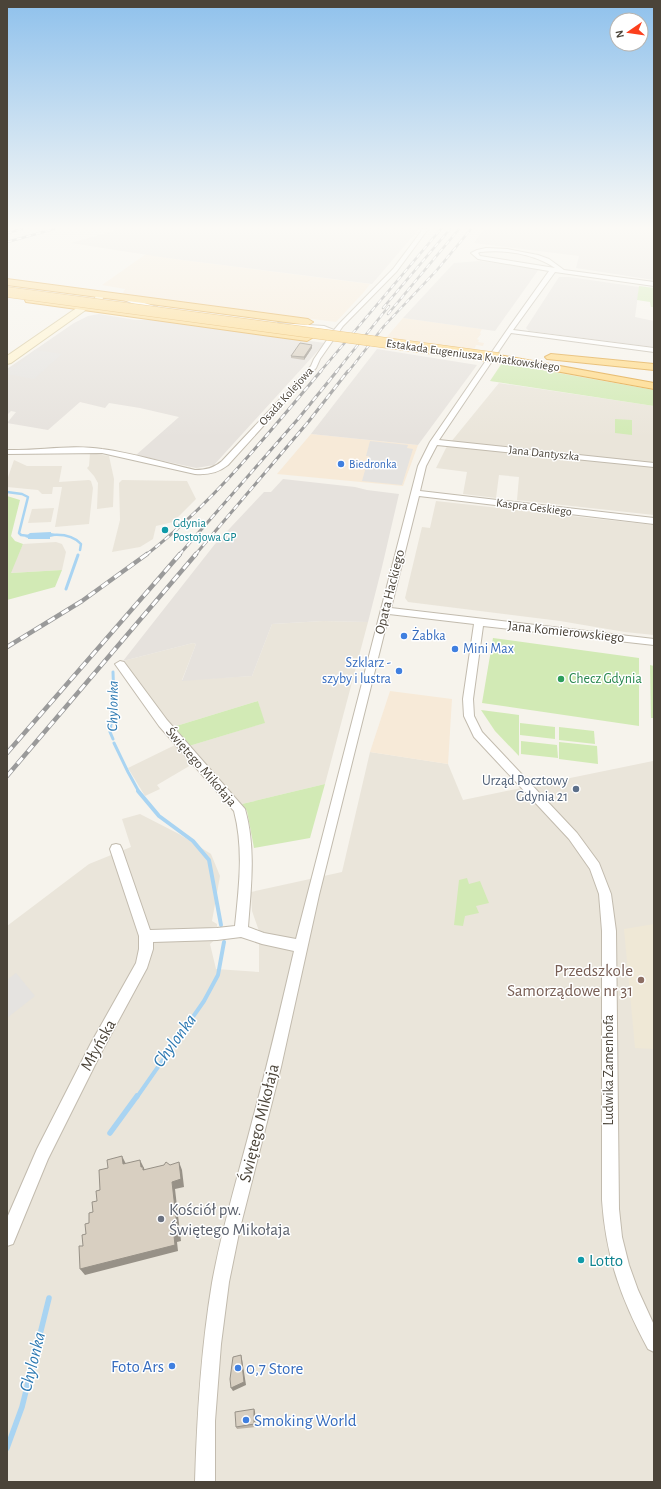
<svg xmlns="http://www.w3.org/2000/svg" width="661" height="1489" viewBox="0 0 661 1489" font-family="'Alegreya Sans',sans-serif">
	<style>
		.residential { fill: #eae5da }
		.commercial { fill: #f7ead8 }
		.industrial { fill: #e6e2dd }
		.education { fill: #efe8d6 }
		.green { fill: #d2eab5 }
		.parking { fill: #e5e3e0 }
		.water { fill: #a9d4f2 }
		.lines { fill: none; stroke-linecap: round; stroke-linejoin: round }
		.stream-far3 { stroke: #a9d4f2; stroke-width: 2.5 }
		.stream-far2 { stroke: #a9d4f2; stroke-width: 3 }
		.stream-far1 { stroke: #a9d4f2; stroke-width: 4 }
		.stream { stroke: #a9d4f2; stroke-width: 5.5 }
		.minor-casing { stroke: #c2bbae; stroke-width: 2 }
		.secondary-casing { stroke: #d6c79b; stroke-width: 2 }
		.trunk-casing { stroke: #e0a43c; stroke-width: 2 }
		.minor { fill: #fff; fill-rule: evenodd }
		.secondary { fill: #fff3cd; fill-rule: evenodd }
		.trunk { fill: #ffd985; fill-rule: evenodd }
		.rail-far2-casing { stroke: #9a9a9a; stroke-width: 2.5 }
		.rail-far1-casing { stroke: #9a9a9a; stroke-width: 3 }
		.rail-casing { stroke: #9a9a9a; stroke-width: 4.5 }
		.rail-far2 { stroke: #fff; stroke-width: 1.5; stroke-dasharray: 5; stroke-linecap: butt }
		.rail-far1 { stroke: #fff; stroke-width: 2; stroke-dasharray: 6; stroke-linecap: butt }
		.rail { stroke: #fff; stroke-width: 3; stroke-dasharray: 8; stroke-linecap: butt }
		.trunk-bridge-casing { stroke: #e0a43c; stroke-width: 11; stroke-linecap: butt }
		.trunk-bridge { stroke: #ffd985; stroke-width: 10 }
		.wall { fill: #bab2a6 }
		.shaded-wall { fill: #979187 }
		.building { fill: #d8cfc1; stroke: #979187 }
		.shop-dot { fill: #3f7fe0; stroke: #fff; stroke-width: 1.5 }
		.culture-dot { fill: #0f9aa8; stroke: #fff; stroke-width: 1.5 }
		.leisure-dot { fill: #2e9e5b; stroke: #fff; stroke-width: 1.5 }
		.service-dot { fill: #5c6f8a; stroke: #fff; stroke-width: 1.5 }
		.education-dot { fill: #8d6e63; stroke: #fff; stroke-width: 1.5 }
		.worship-dot { fill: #6b7280; stroke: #fff; stroke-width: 1.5 }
		.labels { text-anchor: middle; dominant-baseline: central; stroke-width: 3; stroke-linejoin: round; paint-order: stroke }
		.far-street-label { font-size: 12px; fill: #4b4439; stroke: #fff }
		.far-shop-label { font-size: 12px; fill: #366cbe; stroke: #fff; text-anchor: start }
		.far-culture-label { font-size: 12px; fill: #0d838f; stroke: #fff; text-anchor: start }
		.street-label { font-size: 14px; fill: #4b4439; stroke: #fff }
		.shop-label { font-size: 14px; fill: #366cbe; stroke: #fff; text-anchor: start }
		.leisure-label { font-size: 14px; fill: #27864d; stroke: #fff; text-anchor: start }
		.service-label { font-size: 14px; fill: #4e5e75; stroke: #fff; text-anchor: end }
		.water-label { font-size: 15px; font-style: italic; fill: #2e7ab2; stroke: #fff }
		.near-education-label { font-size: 17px; fill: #785e54; stroke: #fff; text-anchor: end }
		.near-street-label { font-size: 17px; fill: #4b4439; stroke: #fff }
		.near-worship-label { font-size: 17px; fill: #5b616d; stroke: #fff; text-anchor: start }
		.near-culture-label { font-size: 17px; fill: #0d838f; stroke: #fff; text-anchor: start }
		.near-shop-label { font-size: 17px; fill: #366cbe; stroke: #fff; text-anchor: start }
		.near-water-label { font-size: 18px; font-style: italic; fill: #2e7ab2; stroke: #fff }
	</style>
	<rect width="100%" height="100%" fill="#f6f3ec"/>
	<!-- residential -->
	<g class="residential">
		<path d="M499 383 654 406V515L517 500 519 477 499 475 496 498 463 494 467 472 436 468 446 448Z"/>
		<path d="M90 453 109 456 114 479 113 507 97 509 98 483 94 476 87 468 89 466Z"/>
		<path d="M14 460 27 466H62L59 482 89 480 91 481 93 488 89 524 55 527 62 487H53L52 494H42L38 490 7 487V480Z"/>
		<path d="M122 480 187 481 196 499 173 522 156 526 153 539 140 547 112 552 120 520 119 483Z"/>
		<path d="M436 501 654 525V635L625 632 560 621 408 602 405 598 421 531 422 527 430 528Z"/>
		<path d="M54 508 51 522 28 523 32 509Z"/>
		<path d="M56 542 62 544 66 552 62 570 10 573 23 544Z"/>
		<path d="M323 621 368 622 325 784 242 804 189 746 264 723 258 701 173 727 123 661 193 643 196 644 182 680 252 676 272 624Z"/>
		<path d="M175 745 191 765 157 785 160 789 145 796 128 768Z"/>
		<path d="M370 752 448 764 463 800 653 761 654 764V1482H7V926L89 864 131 847 122 819 140 814 179 834 211 854 220 876 212 921 217 924V938L210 944 216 969 259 972V931L252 911 251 892 342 872Z"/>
	</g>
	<!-- commercial -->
	<g class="commercial">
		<path d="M146 254 167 258 370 284 364 292 336 322 129 296 123 293 125 289 102 285Z"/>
		<path d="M403 318 482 329 480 333 481 334 477 339 479 340 478 342 484 343 483 346 476 345 471 357 380 345Z"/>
		<path d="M311 434 418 445 403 486 277 474Z"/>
		<path d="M390 691 452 699 448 764 370 752Z"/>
	</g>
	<!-- industrial -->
	<g class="industrial">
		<path d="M120 229H419L372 284 167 258 71 243Z"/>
		<path d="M484 229H654V280L576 268 579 256 474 243Z"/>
		<path d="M480 261 539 269 495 331 403 318 454 263Z"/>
		<path d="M559 277H569L639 287 635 317 654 321V347L529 331 526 328Z"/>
		<path d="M99 314 136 320H156L325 343 214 465 196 468 136 455 179 417 140 408 109 403 105 408 80 402 48 430 7 423 16 412 11 411 7 415V369L74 323 88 316Z"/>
		<path d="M377 349 477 365 418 445 311 434Z"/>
		<path d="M283 479 355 487 367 490 399 494 382 567 368 622 323 621 272 624 252 676 182 681 196 644 193 643 123 661 215 544 264 492H271Z"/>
	</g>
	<!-- education -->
	<path class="education" d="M654 924V1049L635 1048 624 929Z"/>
	<!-- green -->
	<g class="green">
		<path d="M639 286 654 288V307H651L650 302 637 300Z"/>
		<path d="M502 363 654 390V406L490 381Z"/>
		<path d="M615 419 632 420V435L615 433Z"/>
		<path d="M7 496 20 500 11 536 15 541 23 544 11 573 62 570 55 587 7 600Z"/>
		<path d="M493 638 639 658V726L482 703Z"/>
		<path d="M650 665 654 666V718H651Z"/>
		<path d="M258 701 265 723 189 746 173 727Z"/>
		<path d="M481 710 519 715V756L495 731Z"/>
		<path d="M520 723 555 727V739L520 735Z"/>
		<path d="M559 727 594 731 595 744 559 740Z"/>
		<path d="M521 741 557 745 558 758 521 754Z"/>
		<path d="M559 742 597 746 598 764 559 759Z"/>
		<path d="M325 784 310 838 254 848 247 811 242 804Z"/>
		<path d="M467 878 469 884 480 881 489 903 476 906 479 913 465 916 463 926 454 925 459 880Z"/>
	</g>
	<!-- parking -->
	<g class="parking">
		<path d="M35 350 62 354 34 379 7 374V370L12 367H15Z"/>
		<path d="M370 441 408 445 407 448 413 449 402 485 362 481 369 456H366Z"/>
		<path d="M16 973 35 996 7 1018V980Z"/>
	</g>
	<!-- water -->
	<path class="water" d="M51 532V533L55 534 54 536 50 537V539H28V538L25 537 30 533Z"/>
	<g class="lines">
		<!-- stream-far3 -->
		<g class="stream-far3">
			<path d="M7 492 22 494 28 497 19 533 21 535 29 536"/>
			<path d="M51 535C62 534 73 535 81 544L80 550"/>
		</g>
		<!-- stream-far2 -->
		<g class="stream-far2">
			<path d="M66 589 78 555"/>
			<path d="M113 672 114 701 110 732 113 739"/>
			<path d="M114 743 128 772 139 792"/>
		</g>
		<!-- stream-far1 -->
		<g class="stream-far1">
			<path d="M138 791 159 816 193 841 209 860 221 925"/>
			<path d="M137 1097 204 1001 218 975 224 942"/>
		</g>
		<!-- stream -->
		<g class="stream">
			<path d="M110 1133 137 1096"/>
			<path d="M7 1448 22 1407 49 1298"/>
		</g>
		<!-- minor casing -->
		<g class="minor-casing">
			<g id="minor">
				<path d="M423 229H428L397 271 343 326 320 359 316 368 228 465C218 473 207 475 195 474L102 453 7 454V450C38 451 71 444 102 449 133 453 164 463 195 470 206 470 214 468 222 461L311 366 314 359 331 334 323 330 280 326 278 325V323L324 326 334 330 339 324 393 269Z"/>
				<path d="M486 248 507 249 538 255 549 259 564 270 654 282V286L555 272 513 330 654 348V352L511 333 439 440 654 463V467L437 445 426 466 420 491 654 518V524L419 496 391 608 654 639V645L483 626 473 699 474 716 482 732 577 833 599 863 611 894 616 931 619 1209 622 1237 629 1265 638 1290 654 1325V1352L648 1349C621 1299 606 1257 602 1200V931L599 894 590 869 569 839 474 737 464 716 463 699 474 624 389 614 319 895 281 1067 240 1228 229 1282 221 1344 215 1421V1482H195C197 1415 201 1349 212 1283 222 1227 239 1173 253 1118 268 1063 281 1007 294 951L262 944 241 937 217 940 153 942V949L147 968 101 1053 48 1159 13 1244 7 1246V1218L37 1149 91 1043 136 963 139 949V936L110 849 112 845 116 844 120 845 122 849 150 930 217 928 235 926C239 887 244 849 234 811L159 726 115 664 120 661 124 662 167 720 245 809C256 848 251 887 248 927L264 933 296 939 418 466 430 442 507 330 549 271 478 259 471 253 477 250ZM480 252C505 249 534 254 555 268L480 256 478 253Z"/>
				<path d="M119 296H123L157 307 154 309 139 306 119 298Z"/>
			</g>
		</g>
		<!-- secondary casing -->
		<g class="secondary-casing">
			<path id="secondary" d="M100 292 104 295 101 304 87 309 11 363 7 364V356L81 305 94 300 97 293Z"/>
		</g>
		<!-- trunk casing -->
		<g class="trunk-casing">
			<g id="trunk">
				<path d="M7 279 308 319 313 322 308 325 7 285Z"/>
				<path d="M30 297 307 335 312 338 307 341 26 302 25 300Z"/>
				<path d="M551 354 654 364V370L547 359 545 357Z"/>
				<path d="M499 355 654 383V389L495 360 493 358 495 356Z"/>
			</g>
		</g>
		<!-- minor -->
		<use href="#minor" class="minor"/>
		<!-- secondary -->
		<use href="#secondary" class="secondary"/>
		<!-- trunk -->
		<use href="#trunk" class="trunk"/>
		<!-- rail-far2 casing -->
		<g class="rail-far2-casing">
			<g id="rail-far2">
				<path d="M7 233 22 229"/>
				<path d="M7 242 54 229"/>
				<path d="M383 308 450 229"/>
				<path d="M388 314 459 229"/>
				<path d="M320 372 441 229"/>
				<path d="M336 372 389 306"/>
				<path d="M348 372 384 326 437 270 471 229"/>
			</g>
		</g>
		<!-- rail-far1 casing -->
		<g class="rail-far1-casing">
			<g id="rail-far1">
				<path d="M146 555C213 503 266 436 321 371"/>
				<path d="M179 555 298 419 337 371"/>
				<path d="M195 555 309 421 348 371"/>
			</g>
		</g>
		<!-- rail casing -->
		<g class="rail-casing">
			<g id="rail">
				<path d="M7 647 82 601 147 554"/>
				<path d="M7 753 180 554"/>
				<path d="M7 776 196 554"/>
			</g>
		</g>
		<!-- rail-far2 -->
		<use href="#rail-far2" class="rail-far2"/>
		<!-- rail-far1 -->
		<use href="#rail-far1" class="rail-far1"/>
		<!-- rail -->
		<use href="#rail" class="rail"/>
		<!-- trunk-bridge casing -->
		<g class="trunk-bridge-casing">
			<path id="trunk-bridge" d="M7 292 499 358"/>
		</g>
		<!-- trunk-bridge -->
		<use href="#trunk-bridge" class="trunk-bridge"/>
	</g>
	<!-- wall -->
	<g class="wall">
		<path d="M312 348 304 360 291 358V356Z"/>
		<path d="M254 1409 255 1412 256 1427 237 1429 236 1427Z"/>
	</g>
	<!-- shaded-wall -->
	<g class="shaded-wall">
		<path d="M312 345V348L304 360V357Z"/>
		<path d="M122 1156 126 1164H123Z"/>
		<path d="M140 1160 144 1168 146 1174 141 1167Z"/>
		<path d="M179 1162 182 1170 184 1187 175 1189 181 1241 177 1242 178 1251 85 1275 80 1269 174 1236 172 1182Z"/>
		<path d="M241 1355 242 1359 246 1385 233 1391 231 1388Z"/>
		<path d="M254 1409 255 1412 256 1427 254 1424Z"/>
	</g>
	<!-- building -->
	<g class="building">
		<path d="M300 343 312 345 304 357 291 356Z"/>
		<path d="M122 1156 123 1164 140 1160 141 1167H143V1170L164 1165 166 1162 170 1165 179 1162 181 1179 172 1182 178 1235 174 1236 175 1245 80 1269 79 1246H83L82 1235 86 1234 85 1224 89 1223V1213L93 1212 92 1202 97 1201 96 1191 100 1190 99 1170 108 1168 107 1160Z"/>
		<path d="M241 1355 244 1382 231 1388 230 1379 233 1357Z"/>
		<path d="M254 1409V1424L236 1427 235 1412Z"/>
	</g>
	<!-- sky -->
	<linearGradient id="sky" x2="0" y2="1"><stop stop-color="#8fc1ec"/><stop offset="0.52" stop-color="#fbfaf6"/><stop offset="1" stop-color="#fbfaf6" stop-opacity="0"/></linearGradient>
	<rect width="661" height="438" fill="url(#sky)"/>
	<!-- markers -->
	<g class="shop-dot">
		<circle cx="341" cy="464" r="4"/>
		<circle cx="404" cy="636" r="4"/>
		<circle cx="455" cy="649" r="4"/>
		<circle cx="399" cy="671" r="4"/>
		<circle cx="172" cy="1366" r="4"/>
		<circle cx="238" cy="1368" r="4"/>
		<circle cx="246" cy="1420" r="4"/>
	</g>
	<g class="culture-dot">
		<circle cx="165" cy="530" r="4"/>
		<circle cx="581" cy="1260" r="4"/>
	</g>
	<circle class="leisure-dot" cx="561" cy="679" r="4"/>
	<circle class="service-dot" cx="576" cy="789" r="4"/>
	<circle class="education-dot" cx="641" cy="980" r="4"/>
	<circle class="worship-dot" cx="161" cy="1219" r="4"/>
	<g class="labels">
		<!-- far-street labels -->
		<g class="far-street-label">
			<text transform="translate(473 355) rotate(8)">Estakada Eugeniusza Kwiatkowskiego</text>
			<text transform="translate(286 396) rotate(-48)">Osada Kolejowa</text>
			<text transform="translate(544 453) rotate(6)">Jana Dantyszka</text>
			<text transform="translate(534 507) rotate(7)">Kaspra Geskiego</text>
		</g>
		<!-- far-shop labels -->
		<g class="far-shop-label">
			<text x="349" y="464">Biedronka</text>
		</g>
		<!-- far-culture labels -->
		<g class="far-culture-label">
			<text x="173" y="523">Gdynia<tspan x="173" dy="14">Postojowa GP</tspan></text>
		</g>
		<!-- street labels -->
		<g class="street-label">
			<text transform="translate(390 592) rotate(-76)">Opata Hackiego</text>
			<text transform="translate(566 632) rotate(6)">Jana Komierowskiego</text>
			<text transform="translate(201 767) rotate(49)">Świętego Mikołaja</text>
			<text transform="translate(609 1070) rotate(-90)">Ludwika Zamenhofa</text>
		</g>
		<!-- shop labels -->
		<g class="shop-label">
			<text x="412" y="636">Żabka</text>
			<text x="463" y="649">Mini Max</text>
			<text x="391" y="663" text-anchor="end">Szklarz -<tspan x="391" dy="16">szyby i lustra</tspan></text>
		</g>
		<!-- leisure labels -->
		<g class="leisure-label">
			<text x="569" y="679">Checz Gdynia</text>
		</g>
		<!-- service labels -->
		<g class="service-label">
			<text x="568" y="781">Urząd Pocztowy<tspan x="568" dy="16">Gdynia 21</tspan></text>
		</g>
		<!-- water labels -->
		<g class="water-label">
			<text transform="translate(113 706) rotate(-89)">Chylonka</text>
		</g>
		<!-- near-education labels -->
		<g class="near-education-label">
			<text x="633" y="970">Przedszkole<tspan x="633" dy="20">Samorządowe nr 31</tspan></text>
		</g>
		<!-- near-street labels -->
		<g class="near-street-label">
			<text transform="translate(98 1045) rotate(-61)">Młyńska</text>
			<text transform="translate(259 1123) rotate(-76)">Świętego Mikołaja</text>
		</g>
		<!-- near-worship labels -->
		<g class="near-worship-label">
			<text x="169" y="1209">Kościół pw.<tspan x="169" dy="20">Świętego Mikołaja</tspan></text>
		</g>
		<!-- near-culture labels -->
		<g class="near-culture-label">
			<text x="589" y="1260">Lotto</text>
		</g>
		<!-- near-shop labels -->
		<g class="near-shop-label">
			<text x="164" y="1366" text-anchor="end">Foto Ars</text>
			<text x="246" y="1368">0,7 Store</text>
			<text x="254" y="1420">Smoking World</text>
		</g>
		<!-- near-water labels -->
		<g class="near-water-label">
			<text transform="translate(175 1041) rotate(-54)">Chylonka</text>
			<text transform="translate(33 1362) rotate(-76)">Chylonka</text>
		</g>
	</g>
	<!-- border -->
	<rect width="661" height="1489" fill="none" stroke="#4b4439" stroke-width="16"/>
	<!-- north arrow -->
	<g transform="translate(629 32) rotate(257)"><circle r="19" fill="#ffffff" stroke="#b7b4b0"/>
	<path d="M0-3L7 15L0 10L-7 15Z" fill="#fc3f1d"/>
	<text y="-6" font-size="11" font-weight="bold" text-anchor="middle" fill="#4b4439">N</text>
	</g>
</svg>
